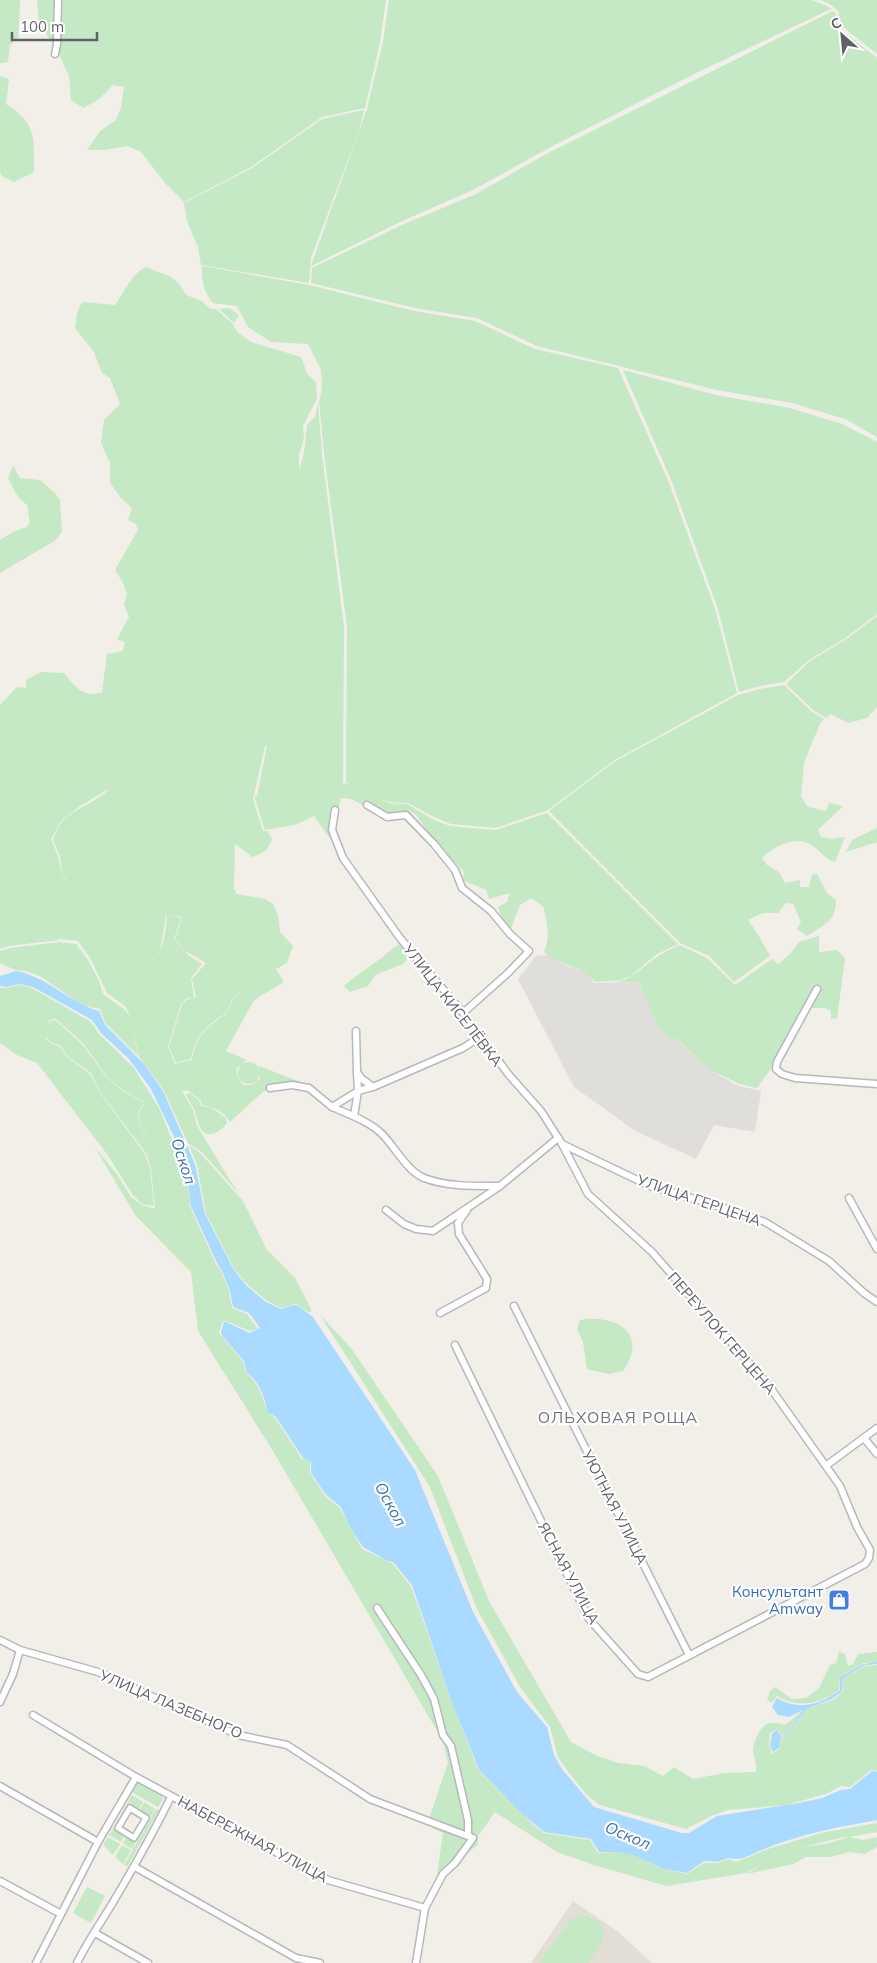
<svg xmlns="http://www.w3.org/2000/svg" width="877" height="1963" viewBox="0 0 877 1963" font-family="Mulish,sans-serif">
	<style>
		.industrial { fill: #e0deda }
		.education { fill: #e1ded6 }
		.green { fill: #c5e8c5; fill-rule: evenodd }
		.water { fill: #aadaff }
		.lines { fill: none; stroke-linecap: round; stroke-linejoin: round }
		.pedestrian-casing { stroke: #b5b8bc; stroke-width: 8 }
		.minor-casing { stroke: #b5b8bc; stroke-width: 9 }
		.pedestrian { stroke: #fff; stroke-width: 5 }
		.minor { stroke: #fff; stroke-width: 6 }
		.labels { text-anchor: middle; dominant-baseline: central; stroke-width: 4.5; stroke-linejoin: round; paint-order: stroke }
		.street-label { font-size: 15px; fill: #5f6368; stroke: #fff }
		.shop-label { font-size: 15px; fill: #366cbe; stroke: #fff; text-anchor: end }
		.water-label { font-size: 16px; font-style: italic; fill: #4174aa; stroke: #fff }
		.neighbourhood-label { font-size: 16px; letter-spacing: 1px; fill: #70757a; stroke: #fff }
	</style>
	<rect width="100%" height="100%" fill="#f1efe8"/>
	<!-- industrial -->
	<path class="industrial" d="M547 955 561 963 588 974 594 983 639 982 658 1028 669 1039H676L710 1070 722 1077 739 1086 761 1091 755 1132 714 1125 696 1159 634 1130 574 1087 518 979 536 956Z"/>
	<!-- education -->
	<path class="education" d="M573 1901 617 1931 652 1963H531Z"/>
	<!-- green -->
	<g class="green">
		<path d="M0 0H20V4L18 38 10 45 8 62 0 63Z"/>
		<path d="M37 0H56V48L39 24Z"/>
		<path d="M59 0H386L380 42 365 108 322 117 251 167 184 202 165 183 141 152 128 146 104 150H87L100 131 116 120 121 107 124 87 113 85 98 100 83 108 71 100 69 76 58 51Z"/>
		<path d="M389 0H812L827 6 831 9 694 74 547 149 473 190 400 222 311 266 367 109 383 42Z"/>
		<path d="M820 0H877V54L843 27 839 19V12L830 4Z"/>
		<path d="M833 11 836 14 837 23 841 30 877 58V437L845 419 792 403 717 390 537 346 477 318 415 308 311 283 312 268 402 225 476 194 550 152Z"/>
		<path d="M0 76 9 79 6 104C37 124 34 138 34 172L14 182 2 176 0 172Z"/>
		<path d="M364 110 359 131 311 258 309 283 201 265 198 247 187 221 184 203 252 168 322 119Z"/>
		<path d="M202 266 309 285 414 311 475 321 535 349 618 368 669 483 715 609 737 693 613 761 548 810 496 828 451 824 436 818 408 803 390 802 378 799 400 807 391 803 407 804 434 820 450 826 496 830 547 813 678 944 657 954 632 975 621 980 595 982C582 965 559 966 544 952 551 936 547 922 543 906L531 898 520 905 511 928 503 922 498 907 507 902 510 893 489 899 486 890 463 880 464 872 432 837 416 815 406 808 414 816 390 819 351 799 341 798 335 824 346 861 314 816 295 825 265 830 255 799 256 795 257 796 267 746H265L253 799 263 831H267L272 838C270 849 262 854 252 857L235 844 234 889 237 894 265 899 273 904 278 915 280 932 293 946 287 963 276 969 284 982 254 1000 226 1051 247 1060 236 1069 238 1077 243 1085H252L260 1079 259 1066 311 1086 264 1091 230 1122C225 1112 212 1106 202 1105L201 1101 189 1091H182L193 1110 197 1126 238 1193 203 1153 188 1143 163 1089 139 1057 130 1017 138 1056 105 1023 100 1009 82 1005 40 976 26 971 15 970 0 963V951L10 948 60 942 69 946 62 942 76 944 88 960 99 981 103 994 124 1009 130 1016 126 1007 107 993 90 958 78 941 60 939 59 938V940L9 946 0 949V705L17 687 26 688V680L41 672 64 673C74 686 84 699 102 692L107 654 123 651 125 642 117 639 129 617 124 605 127 594 123 583 115 570 138 530 136 524 128 520 132 508 121 498 110 483V463L101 443 104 420 120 404 110 378 102 373 94 352 75 328 77 313 82 302 115 305C125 292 131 274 146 267 165 276 176 274 186 295L202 301 210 309H216L233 324 237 332 251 342 301 357 307 373 316 383 317 398 303 426 304 438 299 454V470L304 453 307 425 315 417 318 403 322 454 344 627 343 784 346 783 353 788 346 782 347 626 324 454 319 401 322 389 321 370 308 344 271 342 248 327 237 306 213 303C203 291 202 281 202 266ZM110 788C99 802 75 807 62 822 58 827 55 834 53 840L60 857 62 874 80 894 62 875 58 856 51 839 61 821 80 806ZM166 915 182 917 175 939 185 951 206 963 192 979 196 997 188 999 182 1004 169 1047 176 1063 191 1059C195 1036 207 1024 227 1013L232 998 256 980 233 998 227 1014C207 1026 196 1036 192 1060L175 1064 168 1047 181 1004 187 998 194 997 191 978 202 964 189 956 174 939 181 918 167 915C165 935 165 950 149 964L160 952Z"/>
		<path d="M229 308 239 315 234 323 219 309Z"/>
		<path d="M623 370 716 395 790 408 842 424 877 442V614L844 639 809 660 784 682 760 686 739 692 718 609 672 482Z"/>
		<path d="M13 466 20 478 40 480 55 493 60 500 62 531 56 540 0 573V540L13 532 27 527 30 522 27 505 18 497 8 478Z"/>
		<path d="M877 616V707L867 718 848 723 831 714 826 718 813 710 786 684 810 661 845 640Z"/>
		<path d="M784 685 812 712 824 719 820 724 804 762 801 797 808 807 826 811 829 803 843 806 818 830 821 837 832 839 845 837 835 862C824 859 822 852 813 846 796 834 775 846 762 858L767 865 779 872 785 883 800 880V887H809L812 875 817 874 827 893 836 900C835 923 825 924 807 936L797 929 801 922 793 904 786 903 778 913H763L748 920 757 933 770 956 734 982 709 956 680 943 549 811 614 762 738 695 760 689Z"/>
		<path d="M877 828V842L846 852 852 840Z"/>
		<path d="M819 936V952L837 950 845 958 837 1018 831 1019V1011L825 1008H811L821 987 817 985 772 1067 757 1088 740 1084 710 1070 677 1039H669L658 1028 639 982H614C633 980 643 966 658 956 664 952 672 949 679 945L707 958 735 985 772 959 778 964 790 954 799 942Z"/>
		<path d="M399 944 409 957 403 964 375 975 368 986 350 992 344 986C355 976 368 968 380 959 387 954 391 949 399 944Z"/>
		<path d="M19 985 30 987 91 1022 99 1034 134 1068 159 1108 181 1163 182 1174 183 1170 191 1201 189 1204 216 1264 221 1271 229 1291 232 1308 247 1314 258 1329 250 1331 226 1321H223L219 1332 221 1336 243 1361 245 1372C258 1382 263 1397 267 1412L275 1418 302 1459H306L310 1462V1473L325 1496 340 1508 362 1549 392 1563 411 1586 451 1700 478 1770 533 1825 544 1833 590 1840 598 1853 615 1852 633 1855 664 1869 687 1874 704 1863H718L728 1859 736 1862 768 1849 821 1833 877 1823V1832L849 1837 862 1840 877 1837V1847L865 1854 849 1852 830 1857H806L793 1864 747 1874 763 1863 746 1873 666 1886 597 1866 557 1852 495 1812 478 1836V1845L437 1875 443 1833 427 1825 448 1763 443 1741 273 1451 198 1331 191 1272 136 1216 94 1146 116 1173 131 1197 142 1205 155 1209 151 1168 146 1153 100 1092 91 1073 68 1057 61 1046 50 1042 46 1037 50 1032 45 1038 50 1043 60 1047 68 1058 90 1074 100 1093 145 1154 150 1168 154 1206 142 1204 133 1195 107 1154 37 1063 17 1055 0 1043V988H7ZM56 1019 83 1043 107 1077 123 1090 145 1103 138 1114 143 1130 150 1138 143 1131 137 1114 144 1103 123 1091 106 1077 82 1044 55 1020 50 1021 49 1027V1020ZM849 1837 830 1843 799 1848 844 1837Z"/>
		<circle cx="249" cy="1073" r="11"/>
		<path d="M190 1093 199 1101 201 1106 210 1107 226 1118 227 1123C219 1133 206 1141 199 1125 197 1120 196 1114 194 1109 192 1104 188 1100 186 1094Z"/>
		<path d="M189 1145 201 1154 243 1201 267 1250 295 1278 312 1311 308 1312 296 1304 281 1308 267 1301 248 1285 235 1270 206 1214 197 1165Z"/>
		<path d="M320 1315 351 1348 438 1476 489 1601 571 1742 597 1756 618 1763 644 1766 663 1776 674 1767 693 1779 724 1773 756 1772C757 1761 753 1756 753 1749 754 1741 761 1724 770 1723 774 1722 781 1724 785 1725L803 1710 791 1728 781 1735 777 1729 770 1733 769 1744 772 1754 780 1748 782 1737 793 1729 806 1709 833 1700 843 1691V1678L865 1666 877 1665V1771L871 1770 850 1787 841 1786 826 1794 786 1805 728 1810 711 1816 686 1829 600 1805 587 1795 569 1773 558 1757 550 1727 520 1687 477 1609 430 1487Z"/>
		<path d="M587 1319C622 1317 647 1337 623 1371L609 1374 587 1369 583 1342 577 1329 580 1320Z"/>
		<path d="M839 1652 845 1654 848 1666 853 1664 858 1654 877 1652V1662L863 1663 840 1677 839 1690C820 1704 798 1709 777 1696L772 1703 767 1700 770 1691 775 1687 792 1699 806 1698 819 1688 830 1665 836 1663Z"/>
		<path d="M142 1782 160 1793 163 1799 158 1807 130 1791 135 1784Z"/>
		<path d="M132 1795 143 1802 137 1812 129 1807 123 1818 120 1816Z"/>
		<path d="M144 1802 155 1809 143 1830 141 1829 147 1817 139 1813Z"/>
		<path d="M156 1809 159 1810 127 1867 124 1865Z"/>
		<path d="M119 1818 122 1819 117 1828 126 1834 121 1842 109 1835Z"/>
		<path d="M140 1830 142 1831 132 1849 123 1843 127 1835 135 1839Z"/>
		<path d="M108 1837 120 1844 113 1855 103 1845Z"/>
		<path d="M122 1845 131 1850 123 1864 115 1857Z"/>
		<path d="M87 1887 105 1896 91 1923 73 1913Z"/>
		<path d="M579 1915C617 1922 604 1941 589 1963H540L571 1919Z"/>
	</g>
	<!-- water -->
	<g class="water">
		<path d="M16 971C48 977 68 1002 99 1011L105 1025 144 1064 163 1091 195 1164 205 1214 234 1270 247 1286 266 1302 281 1309 294 1305 298 1306 313 1317 415 1470 473 1612 517 1692 547 1727 554 1755 562 1769 594 1807 682 1833H689L717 1816 799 1803 822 1798 841 1790 850 1789 872 1771 877 1772V1820C839 1827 800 1834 764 1849 752 1854 740 1862 728 1858L717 1862 704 1861 687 1873 664 1869 633 1855 616 1852H599L591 1839 544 1832 523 1815 479 1770 451 1700 412 1585 393 1562 386 1560 363 1547 350 1527 341 1507 326 1495 311 1473V1462L303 1458 276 1417 267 1412C265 1397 259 1381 246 1372L244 1361 222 1336 221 1332 224 1322H226L250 1333 260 1328 249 1313 233 1307 230 1291 222 1271 217 1263 190 1204 191 1201 181 1151 151 1089 129 1059 101 1033 92 1020 33 987 19 984 6 987 0 986V976Z"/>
		<path d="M877 1662V1664L865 1665 843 1678 842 1691 832 1699 806 1709 792 1729 781 1737 780 1747 773 1752 770 1745 772 1733 777 1730 781 1736 791 1728 803 1710 789 1717 778 1715 772 1707 777 1698C799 1711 821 1705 840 1690V1677L863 1664Z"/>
	</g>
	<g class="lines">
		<!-- pedestrian casing -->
		<g class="pedestrian-casing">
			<path id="pedestrian" d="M130 1808 146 1818 134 1838 118 1828Z"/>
		</g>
		<!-- minor casing -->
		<g class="minor-casing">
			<g id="minor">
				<path d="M55 54 57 44 58 0"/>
				<path d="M367 805 387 817 406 815 434 844 455 870 462 888 491 911 510 934 529 951 508 973 463 1013"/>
				<path d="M335 810 332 830 343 858 400 938 463 1013 509 1075 541 1111 562 1144 588 1194 652 1252 767 1383 840 1486 857 1527 870 1550 869 1558 865 1564 648 1677 638 1674 589 1619 455 1345"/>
				<path d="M817 989 777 1062 776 1069 782 1074 795 1078 877 1084"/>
				<path d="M356 1031 357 1072 362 1079 373 1087"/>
				<path d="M270 1088 292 1085 309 1088 332 1107 358 1091 373 1087 463 1048 480 1037"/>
				<path d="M332 1107C348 1114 369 1121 382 1134 395 1147 407 1171 424 1178 448 1187 475 1186 500 1186"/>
				<path d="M354 1116 358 1091 357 1073"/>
				<path d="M562 1144 650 1186 731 1210 765 1222 829 1261 864 1293 877 1302"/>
				<path d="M849 1198 877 1249"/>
				<path d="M386 1210 404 1224 416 1229 433 1231 500 1186 558 1138"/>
				<path d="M514 1306 689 1655"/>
				<path d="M440 1313 486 1288 487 1279 459 1234 458 1223 467 1210"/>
				<path d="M864 1438 877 1454"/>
				<path d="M827 1465 877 1428"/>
				<path d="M377 1608 421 1675 434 1699 443 1735 451 1746 468 1820V1835"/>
				<path d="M0 1640 20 1650 98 1672 238 1735 287 1745 370 1799 473 1838 455 1863 443 1874 425 1908 416 1963"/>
				<path d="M0 1702 13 1674 20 1650"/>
				<path d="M33 1715 136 1777"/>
				<path d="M0 1786 98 1842"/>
				<path d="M135 1867 296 1958 320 1963"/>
				<path d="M0 1881 61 1914"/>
				<path d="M95 1933 148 1963"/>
				<path d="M36 1963 98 1842 136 1777 328 1880 425 1908"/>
				<path d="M77 1963C87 1942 100 1924 112 1904 133 1869 153 1833 171 1797"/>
			</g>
		</g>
		<!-- pedestrian -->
		<use href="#pedestrian" class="pedestrian"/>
		<!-- minor -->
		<use href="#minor" class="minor"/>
	</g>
	<!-- icons -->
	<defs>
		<g id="shop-square" transform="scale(1.125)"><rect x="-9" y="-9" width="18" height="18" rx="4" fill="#3f7fe0" stroke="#fff"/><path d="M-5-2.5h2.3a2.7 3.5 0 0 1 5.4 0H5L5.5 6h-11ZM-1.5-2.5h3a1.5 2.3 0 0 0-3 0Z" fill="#fff"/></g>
	</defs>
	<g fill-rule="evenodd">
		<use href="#shop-square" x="839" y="1600"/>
	</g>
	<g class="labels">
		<!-- street labels -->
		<g class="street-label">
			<text transform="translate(453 1005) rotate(52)">УЛИЦА КИСЕЛЁВКА</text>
			<text transform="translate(699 1200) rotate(19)">УЛИЦА ГЕРЦЕНА</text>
			<text transform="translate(722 1333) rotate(49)">ПЕРЕУЛОК ГЕРЦЕНА</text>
			<text transform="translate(615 1507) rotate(63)">УЮТНАЯ УЛИЦА</text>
			<text transform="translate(569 1573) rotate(62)">ЯСНАЯ УЛИЦА</text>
			<text transform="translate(171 1704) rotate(23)">УЛИЦА ЛАЗЕБНОГО</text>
			<text transform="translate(253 1839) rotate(28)">НАБЕРЕЖНАЯ УЛИЦА</text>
		</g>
		<!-- shop labels -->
		<g class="shop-label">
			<text x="823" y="1591">Консультант<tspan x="823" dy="17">Amway</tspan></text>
		</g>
		<!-- water labels -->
		<g class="water-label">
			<text transform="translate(184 1161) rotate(72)">Оскол</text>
			<text transform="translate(391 1504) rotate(61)">Оскол</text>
			<text transform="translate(628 1835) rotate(23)">Оскол</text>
		</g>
		<!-- neighbourhood labels -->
		<g class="neighbourhood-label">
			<text x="618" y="1417">ОЛЬХОВАЯ РОЩА</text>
		</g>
	</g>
	<!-- north arrow -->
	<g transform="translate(842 35) rotate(333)" stroke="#ffffff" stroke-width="4" paint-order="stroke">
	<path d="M0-4L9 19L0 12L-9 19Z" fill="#5f6368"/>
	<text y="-8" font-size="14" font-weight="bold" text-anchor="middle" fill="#5f6368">С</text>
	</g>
	<!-- scale -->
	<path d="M12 32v8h85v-8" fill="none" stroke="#5f6368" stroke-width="2.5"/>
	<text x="20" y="32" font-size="15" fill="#5f6368" stroke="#ffffff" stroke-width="4" paint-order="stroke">100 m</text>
</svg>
